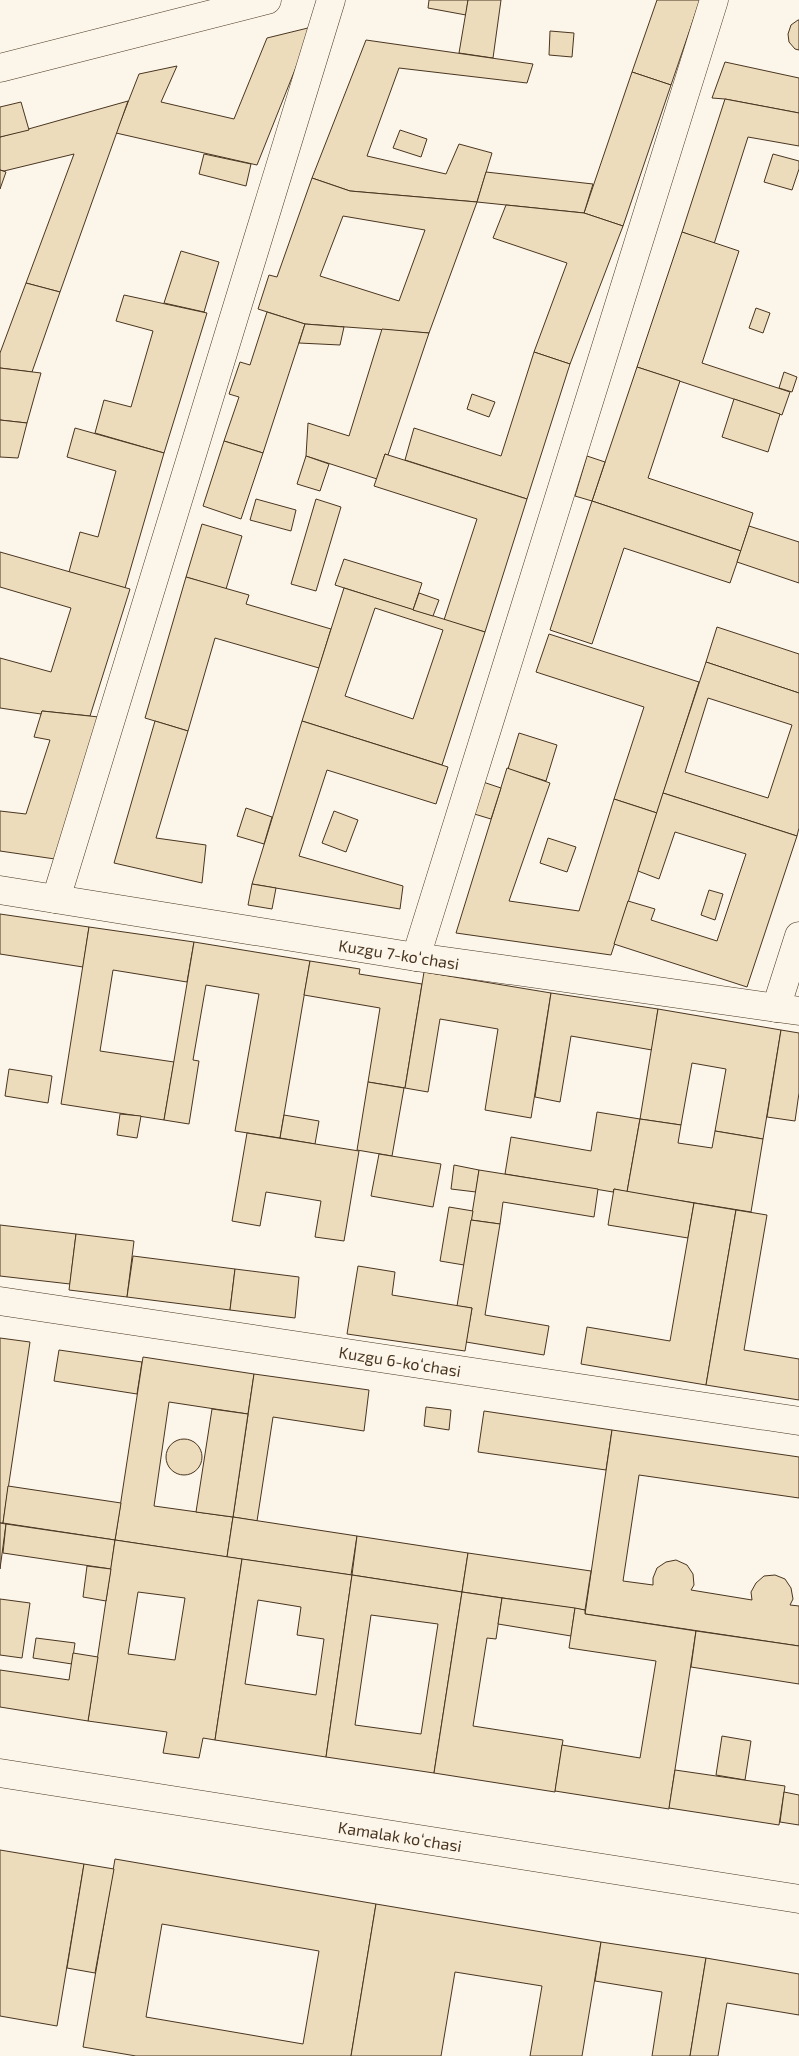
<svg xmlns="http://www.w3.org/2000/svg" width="799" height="2056" viewBox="0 0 799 2056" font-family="'Exo 2',sans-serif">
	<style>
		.building { fill: #ecdcbc; stroke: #4a3520; fill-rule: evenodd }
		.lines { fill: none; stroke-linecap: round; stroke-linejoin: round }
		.minor-casing { stroke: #4a3520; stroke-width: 29 }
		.minor { stroke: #fbf6e9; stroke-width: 28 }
		.labels { text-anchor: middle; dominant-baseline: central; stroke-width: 4; stroke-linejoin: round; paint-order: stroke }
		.street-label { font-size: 16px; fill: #4a3520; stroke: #fbf6e9 }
	</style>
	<rect width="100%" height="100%" fill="#fbf6e9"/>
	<!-- building -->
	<g class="building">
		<path d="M429 0H468L466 15 428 8Z"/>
		<path d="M468 0H501L493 58 459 53Z"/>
		<path d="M657 0H700L671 85 632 72Z"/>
		<path d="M798 20H799V50L795 49 789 42 788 34 791 25Z"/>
		<path d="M312 27 257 165 116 133 139 74 177 66 161 102 234 119 267 38Z"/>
		<path d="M550 31 574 33 572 57 549 55Z"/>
		<path d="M366 40 533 64 527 83 399 68 367 156 446 174 459 144 492 153 477 202 350 191 312 178Z"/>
		<path d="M725 62 799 78V113L725 99 712 98Z"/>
		<path d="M632 72 671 85 623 226 584 213Z"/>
		<path d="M725 99 799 113V146L748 137 714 244 682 232Z"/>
		<path d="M128 101 60 292 26 283 74 154 4 171 0 170V137Z"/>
		<path d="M21 102 29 130 0 137V107Z"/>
		<path d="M400 130 427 139 421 157 393 148Z"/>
		<path d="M204 154 251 164 246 186 199 174Z"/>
		<path d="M773 154 799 161V169L792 190 764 182Z"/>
		<path d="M0 170 6 172 0 189Z"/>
		<path d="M486 172 593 184 584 213 477 202Z"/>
		<path d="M312 178 350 191 477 202 429 333 305 324 258 309 269 275 277 277ZM343 216 425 230 399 301 320 276Z"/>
		<path d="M506 205 584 213 623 226 570 364 534 352 567 263 493 238Z"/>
		<path d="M682 232 739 251 702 363 790 392 782 415 637 367Z"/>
		<path d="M181 251 219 262 204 312 164 303Z"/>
		<path d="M26 283 60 292 32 372 0 368V353Z"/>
		<path d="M124 295 207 313 164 453 95 433 104 400 131 407 153 331 116 321Z"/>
		<path d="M756 308 770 313 763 333 749 328Z"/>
		<path d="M267 312 305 324 263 453 224 441 239 397 229 394 240 362 250 365Z"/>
		<path d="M305 324 344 327 340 345 299 343Z"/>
		<path d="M382 329 429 333 388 455 385 454 377 479 306 456 308 423 349 436Z"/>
		<path d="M534 352 570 364 527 499 405 460 414 428 501 456Z"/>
		<path d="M637 367 680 381 648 478 753 513 741 551 592 501Z"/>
		<path d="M0 368 41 373 27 423 0 420Z"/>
		<path d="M784 372 797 377 792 392 779 388Z"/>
		<path d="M472 394 495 402 489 417 467 409Z"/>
		<path d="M734 399 780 414 768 452 722 437Z"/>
		<path d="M0 420 27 423 18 458 0 457Z"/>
		<path d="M75 428 164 453 125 588 69 572 80 532 98 537 116 471 67 457Z"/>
		<path d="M224 441 263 453 241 519 203 506Z"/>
		<path d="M385 454 527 499 485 632 444 620 477 519 374 486Z"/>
		<path d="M306 456 329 464 320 491 297 484Z"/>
		<path d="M587 456 605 462 592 501 575 496Z"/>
		<path d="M256 499 296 510 291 531 250 520Z"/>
		<path d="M316 499 341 507 316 591 291 584Z"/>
		<path d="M592 501 741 551 730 583 624 548 592 644 550 630Z"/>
		<path d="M202 524 242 536 226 589 186 577Z"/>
		<path d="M749 526 799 542V583L737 562Z"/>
		<path d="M0 552 130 589 90 716 42 711 41 714 0 708V658L51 672 71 608 0 587Z"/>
		<path d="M344 559 422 583 413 610 335 585Z"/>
		<path d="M186 577 249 595 246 604 331 629 319 668 215 638 188 731 145 718Z"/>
		<path d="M344 588 485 632 442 765 302 721ZM375 608 443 630 413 719 345 696Z"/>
		<path d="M419 593 439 600 433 616 413 610Z"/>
		<path d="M717 627 799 654V693L706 662Z"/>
		<path d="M549 634 699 682 657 813 614 799 644 707 536 672Z"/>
		<path d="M706 662 799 693V828L797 836 663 793ZM708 698 792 725 768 798 685 772Z"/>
		<path d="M42 711 99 717 55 859 0 851V811L26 814 50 740 34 737Z"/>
		<path d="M155 721 188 731 156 838 206 845 202 883 114 863Z"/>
		<path d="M302 721 448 767 436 804 327 770 299 856 403 886 400 909 252 884Z"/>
		<path d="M519 733 557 745 546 781 508 769Z"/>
		<path d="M507 768 550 783 509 901 579 911 614 799 657 813 611 955 456 933Z"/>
		<path d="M480 781 501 788 491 819 471 813Z"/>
		<path d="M663 793 797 836 747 987 614 944 628 901 655 909 651 920 717 941 746 854 675 832 659 879 638 871Z"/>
		<path d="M246 808 272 817 264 844 237 836Z"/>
		<path d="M334 811 358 820 346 852 322 843Z"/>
		<path d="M548 838 576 847 567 872 540 863Z"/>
		<path d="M252 884 276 888 272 909 248 905Z"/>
		<path d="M709 890 723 894 715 920 701 915Z"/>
		<path d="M0 914 89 927 83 967 0 954Z"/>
		<path d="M89 927 194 942 187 982 113 970 100 1051 174 1062 164 1120 61 1104Z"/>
		<path d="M194 942 310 961 280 1138 235 1131 259 994 206 985 193 1060 199 1061 189 1124 164 1120Z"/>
		<path d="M310 961 360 969 359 974 422 984 405 1088 368 1082 380 1008 304 995Z"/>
		<path d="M424 972 551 993 531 1118 485 1110 498 1029 440 1019 428 1092 405 1088Z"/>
		<path d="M551 993 658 1009 652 1050 571 1036 560 1102 535 1097Z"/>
		<path d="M658 1009 781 1030 763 1139 715 1131 726 1069 692 1063 681 1125 640 1119Z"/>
		<path d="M781 1030 799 1033V1093L795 1121 767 1117Z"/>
		<path d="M9 1069 52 1076 48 1103 5 1096Z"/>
		<path d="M368 1082 404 1088 392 1156 357 1150Z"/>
		<path d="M597 1112 640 1119 627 1192 614 1189 613 1192 505 1174 511 1137 591 1151Z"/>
		<path d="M120 1114 141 1116 137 1138 117 1135Z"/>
		<path d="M284 1115 319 1121 315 1144 280 1138Z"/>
		<path d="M640 1119 681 1125 678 1143 712 1148 715 1131 763 1139 751 1212 627 1192Z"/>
		<path d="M247 1133 359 1151 344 1241 315 1237 321 1201 266 1192 260 1226 232 1221Z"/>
		<path d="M379 1154 441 1164 433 1207 371 1196Z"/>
		<path d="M454 1165 479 1170 476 1192 451 1189Z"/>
		<path d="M479 1170 598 1189 594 1217 503 1202 500 1224 471 1220Z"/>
		<path d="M614 1189 694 1203 688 1238 608 1225Z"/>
		<path d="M694 1203 736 1210 706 1385 581 1364 587 1327 670 1341Z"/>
		<path d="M449 1207 473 1211 464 1265 440 1261Z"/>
		<path d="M736 1210 767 1215 744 1350 799 1359V1400L706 1385Z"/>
		<path d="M471 1220 500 1224 485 1315 549 1326 544 1355 466 1342 472 1308 457 1306Z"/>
		<path d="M0 1225 76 1234 70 1284 0 1276Z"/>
		<path d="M76 1234 134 1241 127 1297 69 1290Z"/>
		<path d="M133 1256 235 1269 230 1310 127 1297Z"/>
		<path d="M358 1266 395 1272 392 1295 472 1308 465 1351 347 1334Z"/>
		<path d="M235 1269 299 1277 295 1318 230 1310Z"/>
		<path d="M0 1338 30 1342 3 1523H0Z"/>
		<path d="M59 1350 142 1362 137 1394 54 1381Z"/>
		<path d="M143 1357 254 1374 248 1414 169 1402 154 1506 233 1517 227 1557 115 1540Z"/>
		<path d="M254 1374 369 1390 364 1431 273 1417 257 1521 233 1517Z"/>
		<path d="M426 1407 451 1410 449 1430 424 1426Z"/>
		<path d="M212 1409 248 1414 233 1517 196 1512Z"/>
		<path d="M484 1411 612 1430 606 1470 478 1452Z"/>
		<path d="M612 1430 799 1457V1498L639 1475 623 1581 653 1585V1578L657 1568 666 1562 676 1560 687 1565 693 1574 694 1585 691 1590 752 1600 751 1592 756 1583 764 1576 775 1575 785 1579 791 1588 793 1599 790 1605 799 1606V1646L585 1614Z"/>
		<circle cx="184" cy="1457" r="18"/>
		<path d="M8 1486 121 1503 115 1540 3 1523Z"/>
		<path d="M233 1517 357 1536 351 1575 227 1557Z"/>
		<path d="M0 1523 6 1524 0 1569Z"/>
		<path d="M6 1524 115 1540 111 1569 3 1553Z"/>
		<path d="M357 1536 468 1553 462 1592 352 1575Z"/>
		<path d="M115 1540 242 1559 215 1740 203 1738 199 1758 163 1753 167 1732 88 1721ZM138 1592 185 1598 175 1660 128 1654Z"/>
		<path d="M468 1553 591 1571 585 1610 462 1592Z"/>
		<path d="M242 1559 352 1575 326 1757 215 1740ZM258 1600 301 1607 297 1635 324 1639 316 1695 245 1684Z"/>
		<path d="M87 1566 111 1569 106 1601 83 1597Z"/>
		<path d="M352 1575 462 1592 434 1773 326 1757ZM371 1615 438 1624 421 1734 355 1725Z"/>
		<path d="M462 1592 502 1598 496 1639 487 1638 473 1726 563 1740 555 1792 434 1773Z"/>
		<path d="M502 1598 575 1608 571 1636 498 1624Z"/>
		<path d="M0 1599 30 1603 22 1658 0 1655Z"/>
		<path d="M575 1608 585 1610V1614L696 1631 669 1809 555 1791 562 1745 640 1758 656 1661 569 1648Z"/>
		<path d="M696 1631 799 1646V1684L691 1667Z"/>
		<path d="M36 1638 75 1643 72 1664 33 1658Z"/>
		<path d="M73 1653 98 1657 88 1721 0 1707V1670L69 1680Z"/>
		<path d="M722 1736 751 1741 745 1780 716 1775Z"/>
		<path d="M675 1770 785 1786 779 1825 669 1808Z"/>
		<path d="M784 1792 799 1795V1825L780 1822Z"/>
		<path d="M0 1850 84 1864 57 2026 0 2016Z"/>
		<path d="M115 1859 376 1904 351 2056H136L83 2047ZM162 1924 319 1951 303 2044 146 2017Z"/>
		<path d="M84 1864 114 1869 95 1973 67 1968Z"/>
		<path d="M376 1904 601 1942 582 2056H530L542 1986 455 1972 441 2056H351Z"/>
		<path d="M601 1942 706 1958 690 2056H652L662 1992 595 1981Z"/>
		<path d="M706 1958 799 1974V2015L727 2003 718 2056H690Z"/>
	</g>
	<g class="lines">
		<!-- minor casing -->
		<g class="minor-casing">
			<g id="minor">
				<path d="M0 68 267 0"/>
				<path d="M0 890 416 957 799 1011"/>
				<path d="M56 899 331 0"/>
				<path d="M416 957 714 0"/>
				<path d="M776 1008 799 936"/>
				<path d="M0 1301 799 1421"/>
				<path d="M0 1773 799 1899"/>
			</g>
		</g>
		<!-- minor -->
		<use href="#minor" class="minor"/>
	</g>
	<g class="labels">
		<!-- street labels -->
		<g class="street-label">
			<text transform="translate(399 954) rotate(9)">Kuzgu 7-koʻchasi</text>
			<text transform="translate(400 1361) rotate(9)">Kuzgu 6-koʻchasi</text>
			<text transform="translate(400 1836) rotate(9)">Kamalak koʻchasi</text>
		</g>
	</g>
</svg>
